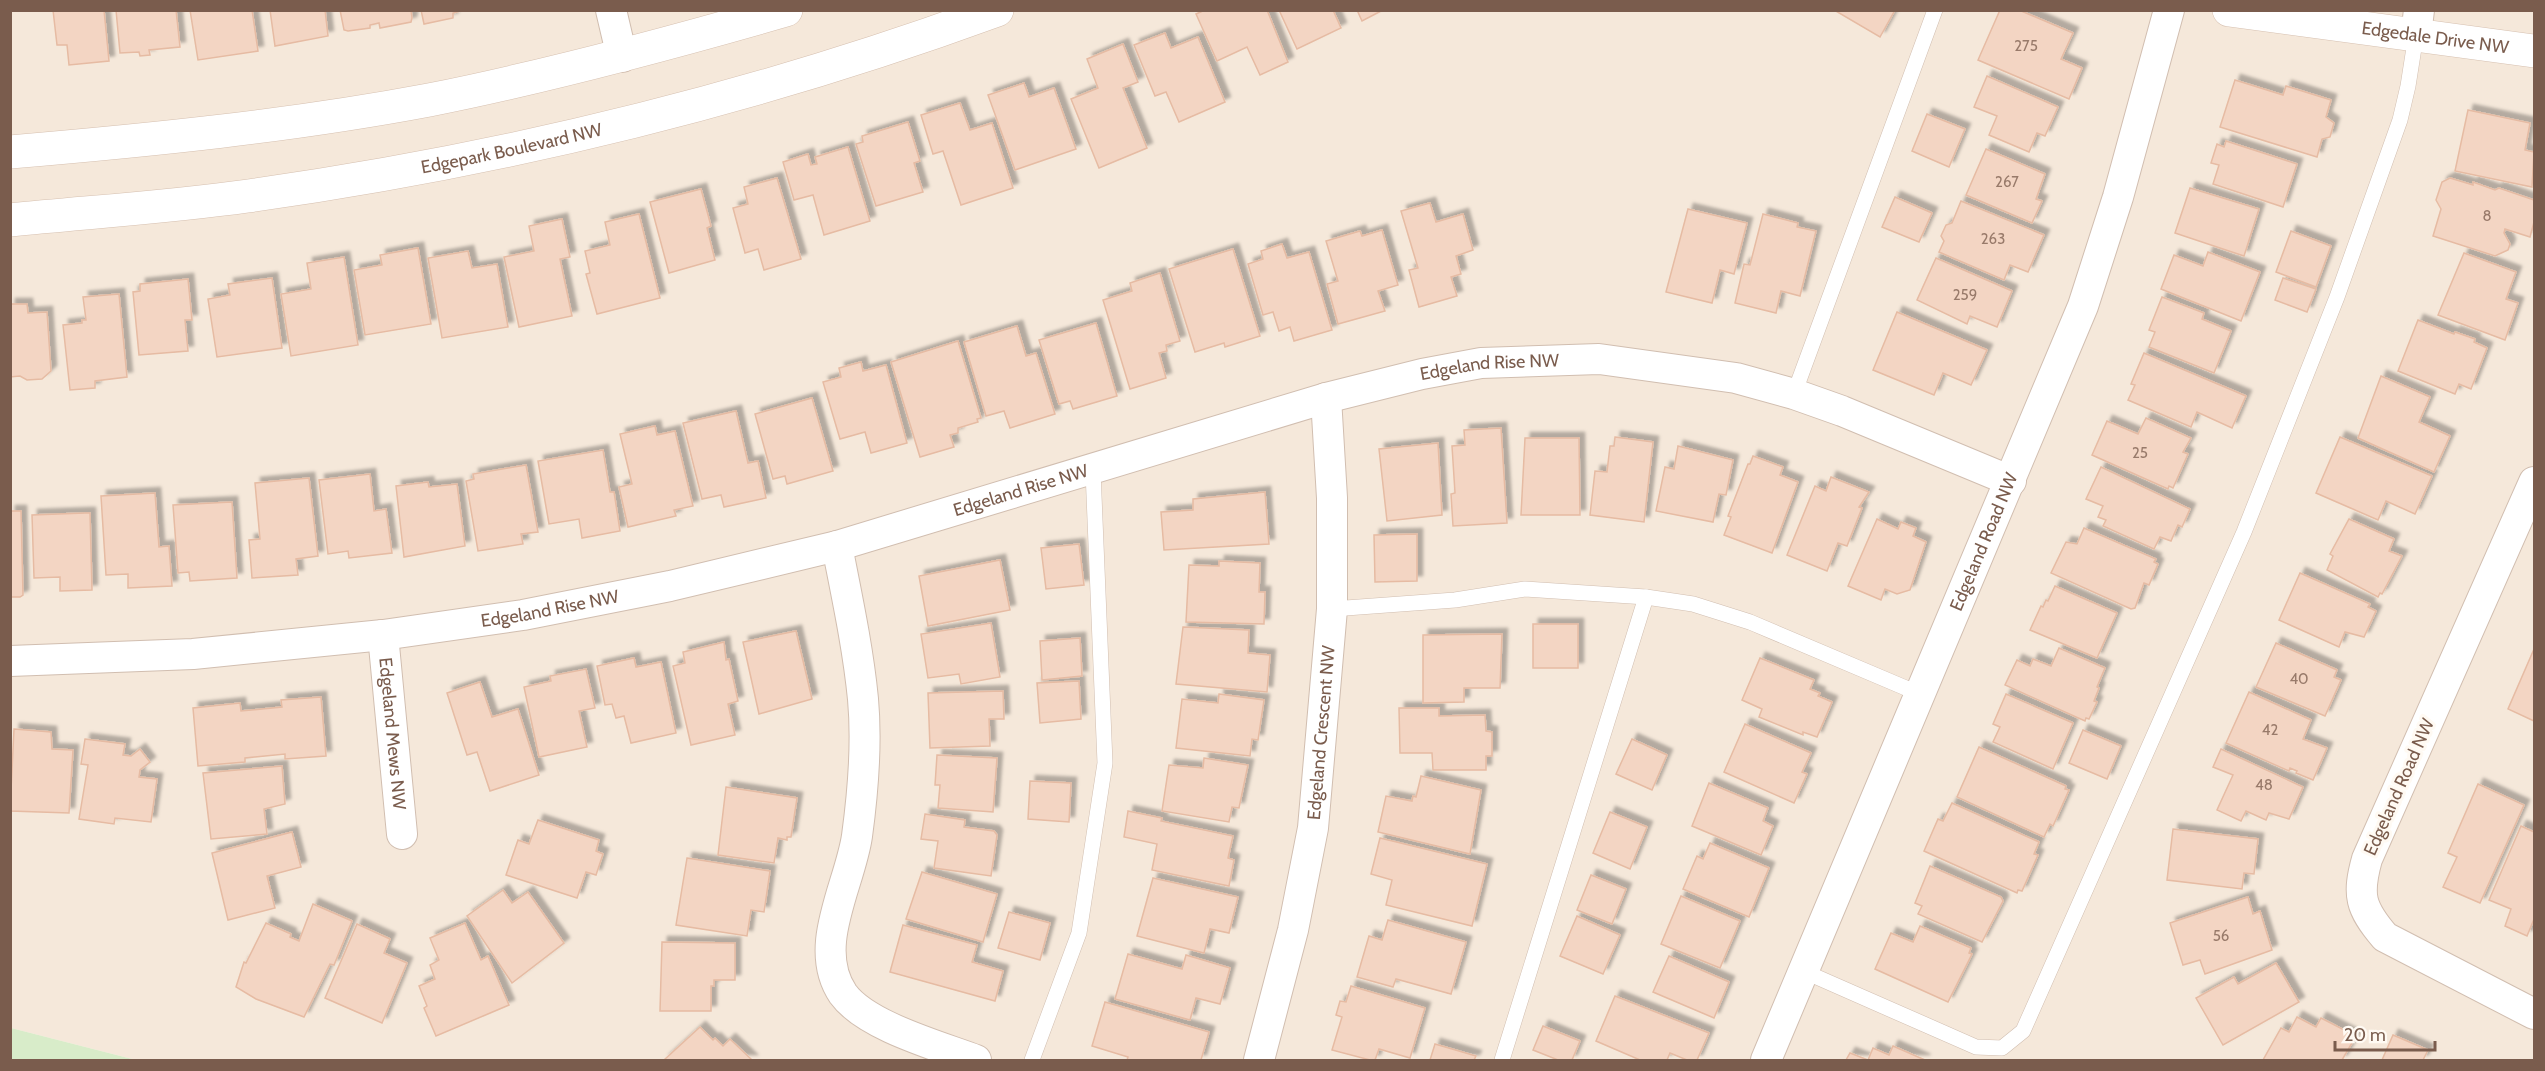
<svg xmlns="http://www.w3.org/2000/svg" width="2545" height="1071" viewBox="0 0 2545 1071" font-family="Cabin,sans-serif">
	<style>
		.residential { fill: #f5e8da }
		.green { fill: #d8ecc9 }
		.building { fill: #f3d5c3; stroke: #e6bba3; stroke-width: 1.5; filter: url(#shadow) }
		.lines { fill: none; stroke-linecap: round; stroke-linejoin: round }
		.lane-casing { stroke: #d1beb0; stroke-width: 16 }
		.street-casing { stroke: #d1beb0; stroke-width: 32 }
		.secondary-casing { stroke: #d6c0b0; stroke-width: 34 }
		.lane { stroke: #fff; stroke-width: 15 }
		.street { stroke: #fff; stroke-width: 30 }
		.secondary { stroke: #fff; stroke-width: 33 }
		.labels { text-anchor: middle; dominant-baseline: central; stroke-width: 6; stroke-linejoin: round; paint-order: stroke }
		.number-label { font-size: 15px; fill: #987a6a }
		.street-label { font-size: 18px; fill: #7a5c4d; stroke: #fffaf3 }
	</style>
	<defs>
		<filter id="shadow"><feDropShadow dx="5.5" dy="-5.5" stdDeviation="1.5" flood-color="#0004"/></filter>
	</defs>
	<rect width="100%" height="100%" fill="#fdf6ec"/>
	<!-- residential -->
	<path class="residential" d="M11 11H2534V1060H136L11 1028Z"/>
	<!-- green -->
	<path class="green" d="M11 1028 136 1060H11Z"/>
	<!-- building -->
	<g class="building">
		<path d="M53 10H104L109 61 69 65 67 45H57Z"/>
		<path d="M116 10H176L180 47 149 50 150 55 140 56 139 52 120 53Z"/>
		<path d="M190 10H252L258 51 198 60Z"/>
		<path d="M270 10H325L328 36 275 46Z"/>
		<path d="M340 10H411L412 18 411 22 380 28 379 23 370 25V28L348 31 344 30Z"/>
		<path d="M421 10H464L453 13V18L424 24Z"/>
		<path d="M1205 10H1267L1288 62 1260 75 1247 47 1217 61 1196 14Z"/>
		<path d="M1279 10H1333L1341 28 1297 49Z"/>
		<path d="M1357 10H1383L1362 21Z"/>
		<path d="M1834 10H1895L1880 37Z"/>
		<path d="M2000 10H2019L2073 33 2061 59 2082 68 2069 99 1978 60Z"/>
		<path d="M1165 33 1171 48 1198 37 1225 102 1179 122 1166 92 1155 96 1134 45Z"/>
		<path d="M1123 44 1138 82 1123 88 1147 148 1099 168 1071 99 1098 88 1087 59Z"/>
		<path d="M1987 76 2058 107 2045 136 2037 133 2029 152 1989 135 1997 116 1974 107Z"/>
		<path d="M2235 80 2283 95 2286 86 2331 100 2326 117 2334 123 2330 137 2322 139 2317 157 2220 127Z"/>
		<path d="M1024 83 1029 97 1054 88 1076 149 1015 170 988 95Z"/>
		<path d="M960 103 970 130 992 123 1013 188 961 205 943 151 933 154 921 115Z"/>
		<path d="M2468 110 2530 123 2525 150 2534 152 2532 187 2455 171Z"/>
		<path d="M1927 114 1965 129 1949 167 1912 151Z"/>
		<path d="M908 122 920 161 914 163 923 192 876 206 856 144 863 142 862 136Z"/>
		<path d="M2226 141 2297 164 2283 207 2213 184 2219 165 2211 163 2217 144 2224 147Z"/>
		<path d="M848 147 870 221 824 235 813 195 794 200 783 162 808 154 811 165 817 164 815 157Z"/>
		<path d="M1986 149 2045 174 2036 199 2042 201 2032 223 1966 195Z"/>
		<path d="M777 178 801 259 764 270 758 249 745 253 733 208 748 204 744 187Z"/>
		<path d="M2450 178 2473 185V182L2495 190 2499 188 2534 200V222L2530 237 2505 229 2504 233 2510 244 2508 250 2495 256 2433 236 2441 209 2436 200 2442 182Z"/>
		<path d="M2190 188 2259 209 2244 256 2175 233Z"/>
		<path d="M701 189 711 226 707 228 715 260 669 273 650 202Z"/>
		<path d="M1895 197 1932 213 1919 242 1882 227Z"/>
		<path d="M1961 201 2044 235 2028 272 2010 265 2004 280 1939 252 1944 241 1941 236 1946 225 1952 223Z"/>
		<path d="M1430 203 1436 222 1463 214 1473 250 1456 256 1461 274 1451 277 1457 296 1419 307 1409 270 1418 268 1401 211Z"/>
		<path d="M1688 209 1747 223 1734 274 1720 270 1712 303 1666 292Z"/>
		<path d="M639 214 660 298 597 314 586 274 590 273 585 251 610 245 605 222Z"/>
		<path d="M1763 214 1798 223 1797 227 1816 231 1800 296 1781 291 1776 313 1735 303 1744 264 1750 265Z"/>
		<path d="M562 219 570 257 560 259 572 316 519 327 504 257 534 251 529 226Z"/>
		<path d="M1382 230 1398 285 1378 291 1385 311 1338 324 1327 284 1338 281 1326 241 1360 231 1362 236Z"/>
		<path d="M2291 231 2331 246 2316 287 2276 272Z"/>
		<path d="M1282 244 1287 258 1309 252 1332 330 1294 341 1290 327 1279 331 1273 312 1263 315 1248 264 1263 259 1261 251Z"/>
		<path d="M418 248 431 324 365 335 354 270 382 265 380 255Z"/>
		<path d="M1233 249 1260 336 1225 347 1224 343 1195 352 1169 269Z"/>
		<path d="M468 251 472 268 497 264 508 327 442 338 428 258Z"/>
		<path d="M2208 252 2260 272 2241 321 2161 289 2174 255 2203 266Z"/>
		<path d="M2464 253 2516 272 2506 299 2518 303 2505 340 2438 315Z"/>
		<path d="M344 257 358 345 291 356 281 294 311 289 307 263Z"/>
		<path d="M1936 258 2012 291 1997 327 1970 316 1967 324 1917 300Z"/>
		<path d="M1160 273 1180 341 1166 345 1167 351 1159 353 1166 378 1130 389 1103 300 1132 291 1130 283Z"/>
		<path d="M272 278 282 348 217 357 208 299 230 295 228 284Z"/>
		<path d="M2283 278 2316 289 2307 312 2275 300Z"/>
		<path d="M188 279 192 320H185L188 351 139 355 133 292 140 291V284Z"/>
		<path d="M119 294 127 377 95 381V388L70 390 63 325 82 323V320H86L83 297Z"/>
		<path d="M2162 297 2204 313 2202 319 2231 331 2214 373 2149 347 2155 332 2149 330Z"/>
		<path d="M10 304H27L28 313 47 312 51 371 42 379 27 380 20 376 10 377Z"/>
		<path d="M1897 312 1987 350 1971 385 1943 373 1934 395 1873 370Z"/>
		<path d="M2418 320 2454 334 2455 332 2475 339 2474 342 2487 348 2471 389 2459 384 2455 394 2398 371Z"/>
		<path d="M1096 323 1117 396 1073 409 1070 401 1059 404 1039 340Z"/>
		<path d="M1017 326 1026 356 1036 353 1055 414 1010 428 1004 411 986 416 964 342Z"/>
		<path d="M958 341 981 418 977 419 978 422 958 428V433L950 435 954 447 920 457 891 362Z"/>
		<path d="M2144 353 2246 396 2232 428 2197 412 2191 427 2128 400 2135 385 2131 384Z"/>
		<path d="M861 362 863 371 886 365 907 443 871 453 865 432 840 439 823 382 841 377 839 368Z"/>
		<path d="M2381 376 2430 397 2419 422 2450 436 2434 472 2358 438Z"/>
		<path d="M812 398 833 471 787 484 785 476 773 479 755 414Z"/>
		<path d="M736 411 748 463 758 461 766 498 724 507 721 495 702 499 683 423Z"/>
		<path d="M2146 418 2191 438 2183 452 2188 454 2173 488 2169 486 2168 489 2092 455 2107 421 2138 434Z"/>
		<path d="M655 426 657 435 675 431 693 506 674 510 676 516 628 527 619 487 632 484 620 434Z"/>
		<path d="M1501 428 1507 523 1453 526 1451 494 1455 493 1452 446 1465 445 1464 430Z"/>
		<path d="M1615 437 1653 442 1644 522 1590 515 1595 471 1607 472 1610 446H1614Z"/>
		<path d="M2340 437 2432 476 2415 514 2386 501 2378 520 2316 493Z"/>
		<path d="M1525 438H1579L1580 515H1521Z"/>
		<path d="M1438 443 1442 515 1387 521 1379 449Z"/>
		<path d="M1678 446 1733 460 1726 495 1719 494 1713 522 1656 511 1665 467 1674 469Z"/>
		<path d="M603 450 610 492H614L620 531 582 538 579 519 549 524 538 461Z"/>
		<path d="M1753 456 1783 467 1780 475 1798 482 1772 553 1724 535 1731 517 1728 516 1748 464H1750Z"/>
		<path d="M526 465 538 532 521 534 523 544 478 551 466 481 474 479 473 474Z"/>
		<path d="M2101 467 2190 509 2182 527 2178 525 2171 541 2160 537 2154 549 2103 526 2106 520 2098 517 2103 506 2086 499Z"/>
		<path d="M370 474 374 511 386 509 392 553 349 558 348 551 328 554 319 480Z"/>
		<path d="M1831 477 1869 492 1859 507 1862 508 1847 546 1838 543 1827 571 1787 555 1815 486 1826 491Z"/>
		<path d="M309 478 318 556 296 559 298 575 252 578 249 540 260 539 255 483Z"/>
		<path d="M428 482 429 487 457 484 465 546 404 557 396 486Z"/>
		<path d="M1265 492 1269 544 1164 550 1161 512 1193 510V499Z"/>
		<path d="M155 493 159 547 169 546 172 586 128 588V574L106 575 101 496Z"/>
		<path d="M232 502 237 578 190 581 189 572 178 573 173 505Z"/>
		<path d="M10 511H21L23 595 20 597H10Z"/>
		<path d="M85 513H90L92 590 60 591V577L34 578 32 515Z"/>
		<path d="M1877 519 1898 529 1901 522 1916 528 1913 536 1926 542 1910 590 1897 594 1885 589 1881 600 1848 586Z"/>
		<path d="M2349 519 2394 539 2389 551 2402 556 2382 594 2380 593 2378 597 2327 570 2333 556 2330 554Z"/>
		<path d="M2084 528 2156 559 2154 562 2158 564 2149 585 2144 583 2135 608 2131 609 2051 573 2066 542 2077 544Z"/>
		<path d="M1417 534V581L1375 582 1374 535Z"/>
		<path d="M1079 544 1084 585 1046 589 1041 548Z"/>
		<path d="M1000 560 1010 610 928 626 919 576Z"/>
		<path d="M1219 561 1260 563 1259 592H1265L1264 624 1186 622 1189 565 1219 566Z"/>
		<path d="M2300 573 2370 604 2368 607 2376 611 2364 637 2345 632 2339 647 2279 620Z"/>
		<path d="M2055 586 2117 613 2097 658 2030 630 2041 606 2043 607 2046 600 2048 601Z"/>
		<path d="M991 623 1000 677 961 684 959 674 928 678 921 634Z"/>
		<rect x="1533" y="624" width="45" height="44"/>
		<path d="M1183 627 1249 630 1248 653 1270 655 1267 692 1176 684Z"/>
		<path d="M796 631 812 699 759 714 743 642Z"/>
		<path d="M1502 634 1500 688H1464V702L1423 703V635Z"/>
		<path d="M1080 638 1082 676 1042 680 1040 641Z"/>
		<path d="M724 642 726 660 729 659 738 701 728 704 735 735 691 745 673 666 685 663 683 652Z"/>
		<path d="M2276 643 2337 670 2334 677 2341 680 2325 716 2256 687Z"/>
		<path d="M2059 648 2105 668 2097 687 2099 688 2094 701 2097 702 2089 719 2086 718 2085 721 2005 685 2017 660 2030 666 2033 659 2051 666Z"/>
		<path d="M2534 649V721L2508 709Z"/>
		<path d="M634 658 636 667 661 662 676 733 631 743 624 716 616 718 612 704 605 705 597 666Z"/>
		<path d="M1760 658 1814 680 1810 689 1820 693 1818 696 1832 702 1817 737 1803 732V735L1759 717 1762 709 1742 700Z"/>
		<path d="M586 669 595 708 579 711 587 747 539 757 524 687 551 681 550 676Z"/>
		<path d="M1079 681 1081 719 1040 723 1037 683Z"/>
		<path d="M480 682 492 717 518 709 539 775 490 791 477 752 467 755 447 693Z"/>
		<path d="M1003 691 1004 719H989L990 746 930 748 928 693Z"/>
		<path d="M2249 692 2311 720 2303 739 2327 748 2313 780 2296 773 2297 771 2290 768 2289 771 2226 743Z"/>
		<path d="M1219 694 1264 700 1258 740 1252 739 1250 756 1176 748 1182 699 1218 703Z"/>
		<path d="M2006 694 2073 723 2053 769 1993 742 2000 727 1993 724Z"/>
		<path d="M321 697 326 756 285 759V754L245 758V762L198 766 193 708 240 703 241 711 282 707 281 700Z"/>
		<path d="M1399 708H1439V716L1485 715 1486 731 1492 732V756H1486V770H1433L1432 753H1400Z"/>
		<path d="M1745 724 1811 753 1802 772 1807 774 1794 803 1724 772Z"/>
		<path d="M14 729 51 732 52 749 73 750 69 813 10 811Z"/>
		<path d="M2083 730 2121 746 2107 779 2069 763Z"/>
		<path d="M85 739 125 744 123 755 131 756 140 749 150 762 140 770 139 777 157 779 151 822 115 818 114 824 79 819 88 765 81 764Z"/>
		<path d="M1632 739 1667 755 1652 790 1616 774Z"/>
		<path d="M1979 747 2066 786 2065 789 2069 790 2053 826 2050 824 2044 837 1957 797Z"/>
		<path d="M2221 749 2303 787 2289 819 2269 813 2266 820 2246 811 2241 821 2217 810 2233 775 2213 767Z"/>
		<path d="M937 755 997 758 993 812 938 808 940 785H935Z"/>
		<path d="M1204 758 1248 765 1239 808 1232 807 1229 822 1162 811 1169 765 1203 768Z"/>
		<path d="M282 766 285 804 264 809 267 834 211 839 203 773Z"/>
		<path d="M1421 776 1481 790 1470 854 1378 832 1386 796 1412 801 1413 796 1416 797Z"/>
		<path d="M1030 781 1071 783 1069 822 1028 819Z"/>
		<path d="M1709 783 1768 808 1763 821 1773 826 1761 855 1692 826Z"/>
		<path d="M2478 784 2524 805 2480 903 2443 887 2457 857 2448 853Z"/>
		<path d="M726 787 797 798 791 837H787V840L778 838 774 863 718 855Z"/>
		<path d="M1952 803 2039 842 2034 854 2038 855 2022 891 2018 890 2017 893 1924 851 1938 819 1943 821Z"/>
		<path d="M1128 811 1162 818 1161 821 1233 836 1228 858 1234 860 1229 886 1152 870 1157 844 1124 837Z"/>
		<path d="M1610 812 1647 827 1630 869 1593 853Z"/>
		<path d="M925 814 965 820 964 827 994 831 997 835 991 876 934 868 938 841 921 839Z"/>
		<path d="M538 820 599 840 596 851 603 854 596 875 586 872 577 898 506 875 518 840 529 844Z"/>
		<path d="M2521 826 2534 832V919L2527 936 2505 926 2511 909 2489 900Z"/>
		<path d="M2173 829 2258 839 2254 874 2244 873 2242 889 2167 880Z"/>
		<path d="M292 832 301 867 267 876 275 908 228 920 212 853Z"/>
		<path d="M1380 838 1487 864 1472 926 1386 905 1392 880 1371 874Z"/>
		<path d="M1710 843 1769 868 1749 917 1683 889 1697 856 1703 859Z"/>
		<path d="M687 858 770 871 764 912 751 910 747 936 676 925Z"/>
		<path d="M1930 866 2001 897 2003 901 1982 942 1918 914 1922 906 1915 903Z"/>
		<path d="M922 872 997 894 983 942 906 919Z"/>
		<path d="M1591 875 1626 889 1612 924 1577 910Z"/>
		<path d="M1153 878 1238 897 1229 933 1210 929 1204 953 1137 936Z"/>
		<path d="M503 890 512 903 528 892 564 943 512 983 467 916Z"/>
		<path d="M1681 896 1740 921 1720 968 1661 944Z"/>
		<path d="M2248 897 2253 914 2260 911 2272 950 2205 974 2200 960 2183 965 2170 923Z"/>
		<path d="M313 904 352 921 334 965 330 964 304 1017 256 999 236 987 244 962 246 963 266 923 291 934 290 937 299 941Z"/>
		<path d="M1009 912 1050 923 1040 960 998 948Z"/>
		<path d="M1577 916 1620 935 1603 974 1560 956Z"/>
		<path d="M1388 920 1466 942 1451 994 1396 979 1393 987 1357 977 1369 936 1382 940Z"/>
		<path d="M465 923 481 960 488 956 509 1005 436 1036 424 1008 427 1006 419 986 435 979 430 965 439 960 430 938Z"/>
		<path d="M357 924 390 939 384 953 407 963 382 1023 325 998Z"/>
		<path d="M903 925 977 945 972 962 1003 971 995 1001 890 972Z"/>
		<path d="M1920 926 1971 948 1969 953 1972 954 1948 1002 1875 969 1891 933 1913 942Z"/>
		<path d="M662 942 735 943V980H714V986H711V1011H660Z"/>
		<path d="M1128 954 1182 969 1186 955 1230 968 1220 1004 1196 998 1190 1020 1115 999Z"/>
		<path d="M1669 956 1729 982 1714 1018 1653 992Z"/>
		<path d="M2276 963 2299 1002 2223 1045 2196 998 2234 977 2238 984Z"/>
		<path d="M1351 986 1425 1008 1410 1058 1379 1049 1375 1060H1370L1332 1050 1342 1017 1336 1015 1340 1001 1346 1002Z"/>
		<path d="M1615 996 1709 1033 1697 1060H1687L1670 1053 1667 1060H1640L1596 1041Z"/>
		<path d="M1105 1002 1209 1032 1201 1060H1127L1128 1057 1092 1046Z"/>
		<path d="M2297 1017 2316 1027 2321 1018 2356 1036 2342 1060H2263L2281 1028 2289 1032Z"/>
		<path d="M1543 1026 1580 1041 1572 1060H1558L1533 1050Z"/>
		<path d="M700 1027 713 1040 715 1038 723 1046 730 1039 752 1060H664Z"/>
		<path d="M2393 1035 2428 1050 2423 1060H2382Z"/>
		<path d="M1435 1044 1476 1056 1474 1060H1430Z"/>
		<path d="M1893 1046 1925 1060H1846L1850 1053 1868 1060 1873 1048 1889 1055Z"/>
	</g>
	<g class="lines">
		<!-- lane casing -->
		<g class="lane-casing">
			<g id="lane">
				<path d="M1794 394 1935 10"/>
				<path d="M1332 609 1455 600 1525 589 1646 597 1693 604 1750 622 1920 694"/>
				<path d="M1803 971 1976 1047 2002 1048 2023 1031 2244 532 2337 297 2400 120 2408 86 2416 35"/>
				<path d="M1032 1060 1079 933 1105 763 1093 471"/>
				<path d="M1502 1060 1646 597"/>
			</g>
		</g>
		<!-- street casing -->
		<g class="street-casing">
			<g id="street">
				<path d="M611 10 622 57"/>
				<path d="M2416 35 2419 10"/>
				<path d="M2534 482 2367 859C2357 895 2360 908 2385 937L2534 1014"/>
				<path d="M837 546C847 597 858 648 863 699 867 743 863 792 857 836 850 885 811 947 843 994 866 1026 939 1046 976 1060"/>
				<path id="s1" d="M383 635 402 834"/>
				<path id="s2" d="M10 661 193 654 383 635 523 615 670 586 837 546 1326 398 1422 374 1481 363 1599 359 1736 378 1794 394 1842 411 2011 481"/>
				<path id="s3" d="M1259 1060 1293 930 1313 828 1332 609V498L1326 398"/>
				<path id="s4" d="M1766 1060 2083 306 2118 197 2169 10"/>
			</g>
		</g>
		<!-- secondary casing -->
		<g class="secondary-casing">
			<g id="secondary">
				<path id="s5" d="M2229 10 2534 51"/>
				<path d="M10 152C151 140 291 126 429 100 550 76 668 44 786 10"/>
				<path id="s6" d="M10 220C90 212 170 207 248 196 505 160 754 99 997 10"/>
			</g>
		</g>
		<!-- lane -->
		<use href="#lane" class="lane"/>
		<!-- street -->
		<use href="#street" class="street"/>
		<!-- secondary -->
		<use href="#secondary" class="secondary"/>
	</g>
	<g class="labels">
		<!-- number labels -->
		<g class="number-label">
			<text x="2026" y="46">275</text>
			<text x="2007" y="182">267</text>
			<text x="2487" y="216">8</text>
			<text x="1993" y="239">263</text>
			<text x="1965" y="295">259</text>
			<text x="2140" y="453">25</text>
			<text x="2299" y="679">40</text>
			<text x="2270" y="730">42</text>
			<text x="2264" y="785">48</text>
			<text x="2221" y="936">56</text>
		</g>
		<!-- street labels -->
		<g class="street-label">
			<text stroke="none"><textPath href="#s5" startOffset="208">Edgedale Drive NW</textPath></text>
			<text stroke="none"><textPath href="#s6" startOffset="507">Edgepark Boulevard NW</textPath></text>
			<text stroke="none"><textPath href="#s2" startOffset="1515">Edgeland Rise NW</textPath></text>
			<text stroke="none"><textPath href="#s2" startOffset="1029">Edgeland Rise NW</textPath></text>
			<text stroke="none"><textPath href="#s4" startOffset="562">Edgeland Road NW</textPath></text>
			<text stroke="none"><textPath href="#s2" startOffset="543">Edgeland Rise NW</textPath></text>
			<text stroke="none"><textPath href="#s3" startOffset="334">Edgeland Crescent NW</textPath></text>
			<text stroke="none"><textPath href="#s1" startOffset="99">Edgeland Mews NW</textPath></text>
			<text transform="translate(2399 787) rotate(-66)">Edgeland Road NW</text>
		</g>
	</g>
	<!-- border -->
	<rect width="2545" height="1071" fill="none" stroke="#7a5c4d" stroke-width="24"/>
	<!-- scale -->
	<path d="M2335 1041v9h100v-9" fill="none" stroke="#7a5c4d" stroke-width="3"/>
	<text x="2344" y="1041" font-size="18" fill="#7a5c4d" stroke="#fffaf3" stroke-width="4.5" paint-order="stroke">20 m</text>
</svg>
